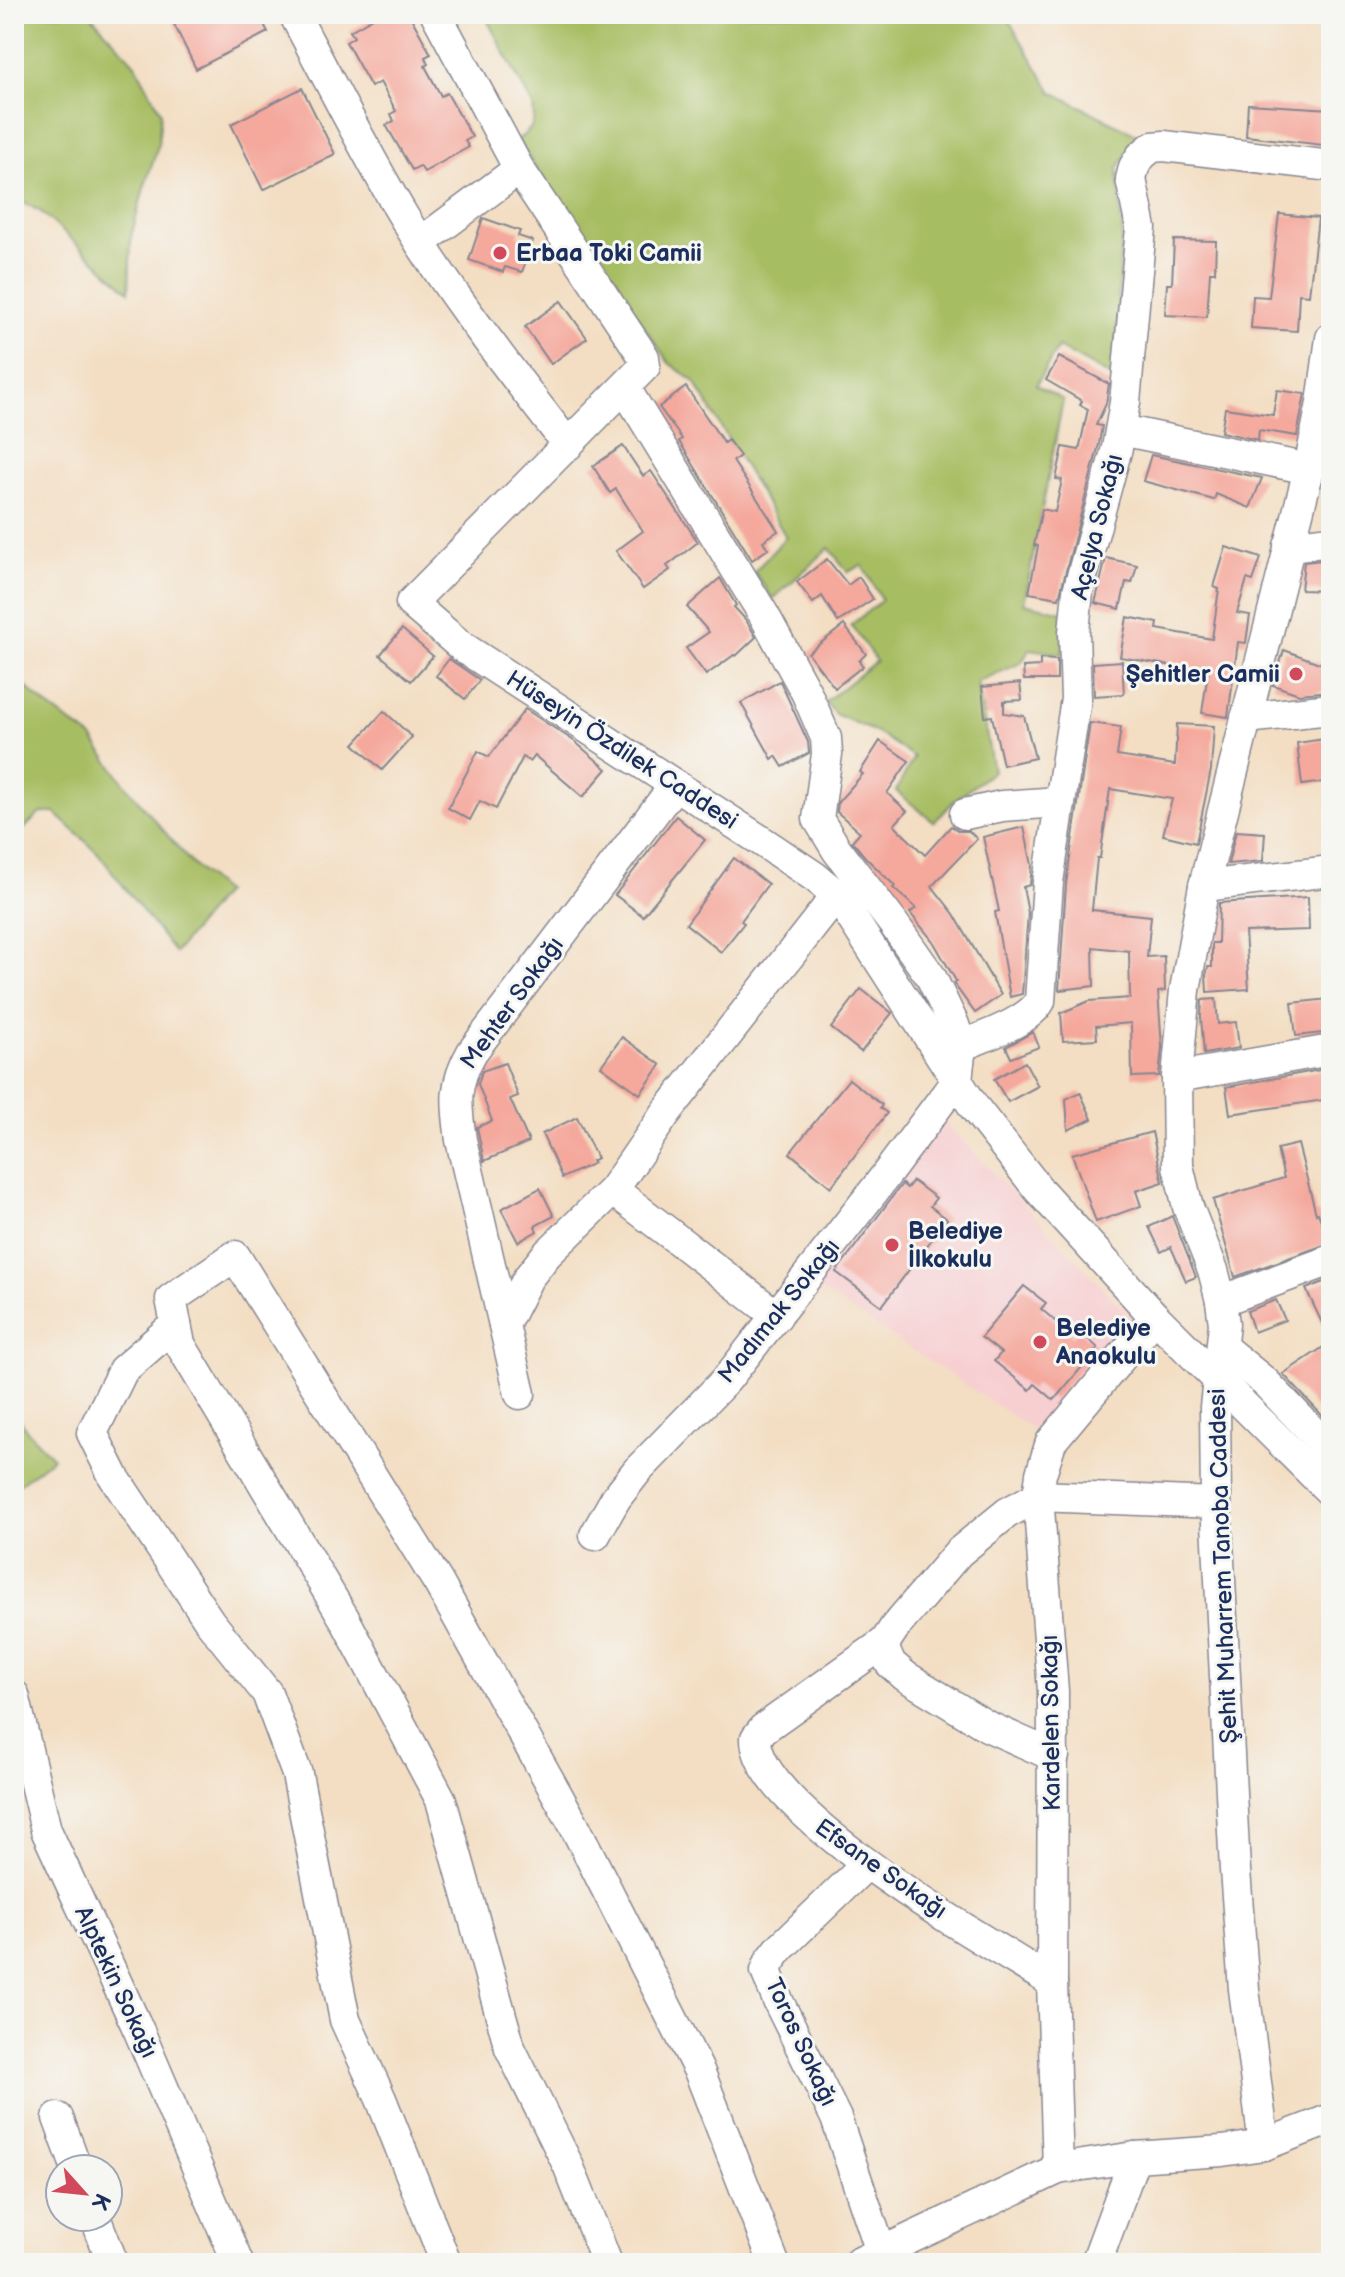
<svg xmlns="http://www.w3.org/2000/svg" width="1345" height="2277" viewBox="0 0 1345 2277" font-family="'Balsamiq Sans',sans-serif">
	<style>
		.built { fill: #f7cfd1 }
		.green { fill: #a7bd62; stroke: #617660; stroke-width: 2 }
		.building { fill: #f5a89c }
		.lines { fill: none; stroke-linecap: round; stroke-linejoin: round }
		.minor-casing { stroke: #878690; stroke-width: 33 }
		.minor { stroke: #fff; stroke-width: 30 }
		.poi-dot { fill: #d1495b; stroke: #f6f6f2; stroke-width: 3 }
		.labels { text-anchor: middle; dominant-baseline: central; stroke-width: 6; stroke-linejoin: round; paint-order: stroke }
		.poi-label { font-size: 24px; font-weight: bold; fill: #1b2f5e; stroke: #f6f6f2; text-anchor: start }
		.street-label { font-size: 24px; fill: #1b2f5e; stroke: #f6f6f2 }
	</style>
	<rect width="100%" height="100%" fill="#f6f6f2"/>
	<filter id="ink" filterUnits="userSpaceOnUse"><feTurbulence type="fractalNoise" baseFrequency=".0125" numOctaves="2"/><feDisplacementMap in="SourceGraphic" scale="16" xChannelSelector="R" yChannelSelector="G"/><feConvolveMatrix kernelMatrix="1 2 1 2 8 2 1 2 1" color-interpolation-filters="sRGB"/></filter>
	<filter id="wash" filterUnits="userSpaceOnUse"><feTurbulence type="fractalNoise" baseFrequency=".006" numOctaves="4" result="noise"/><feDisplacementMap in="SourceGraphic" scale="32" xChannelSelector="R" yChannelSelector="G"/><feGaussianBlur stdDeviation="1.8" result="paint"/><feColorMatrix in="noise" values="0 0 0 0 0 0 0 0 0 0 0 0 0 0 0 0 0 1.4 0 .05"/><feComposite in="paint" operator="in"/></filter>
	<g filter="url(#wash)">
		<rect width="100%" height="100%" fill="#f3dec3"/>
		<!-- built -->
		<path class="built" d="M942 1119 1134 1320 1043 1436 815 1286Z"/>
		<!-- green -->
		<g class="green">
			<path d="M14 14H90L135 64 161 112 158 146 144 188 131 237 129 291 40 211 14 198Z"/>
			<path d="M484 14H1005L1052 92 1143 138 1129 150 1118 168 1122 232 1114 378 1058 347 1036 385 1063 400 1024 603 1063 612V654L1030 649 1021 663 977 682 993 771 955 800 934 822 896 791 914 757 876 732 835 714 825 702 876 661 851 625 882 600 862 565 848 572 829 548 773 599 754 572 786 537 694 381 669 363 517 140C532 130 536 124 533 106Z"/>
			<path d="M14 676 46 705 92 738 129 790 192 864 224 892 175 953 97 852 55 813H40L14 839Z"/>
			<path d="M14 1410 27 1431 53 1458 14 1488Z"/>
		</g>
		<g id="blocks">
			<!-- building -->
			<g class="building">
				<path d="M169 14H259L268 32 196 69Z"/>
				<path d="M380 14H409L431 54 425 57 428 64 425 66 441 96 447 93 472 137 465 141 469 147 424 172 420 166 412 170 386 125 394 121 391 114 396 111 380 82 371 87 346 42 354 37 350 31Z"/>
				<path d="M302 88 335 154 263 190 231 124Z"/>
				<path d="M1248 104 1331 109V146L1246 136Z"/>
				<path d="M1279 214 1318 218 1309 295 1299 294 1297 331 1251 328 1253 296 1269 297Z"/>
				<path d="M483 218 520 231 518 236 533 241 522 272 505 267 503 272 469 260Z"/>
				<path d="M1174 240 1216 241 1215 272H1210L1207 317 1165 315 1167 284H1172Z"/>
				<path d="M561 301 587 338 551 364 525 327Z"/>
				<path d="M1059 357 1109 384 1106 404 1096 425 1102 426 1099 444 1059 598 1029 593 1038 546 1034 545 1042 509 1055 512 1062 480 1056 479 1063 447 1079 450 1088 409 1080 405 1082 401 1046 380Z"/>
				<path d="M686 387 724 443 728 440 740 456 733 461 778 531 763 541 768 549 752 560 679 441 682 439 659 407Z"/>
				<path d="M1277 390 1305 394 1297 436 1259 430 1258 440 1221 432 1225 408 1273 415Z"/>
				<path d="M623 446 643 476 651 471 698 542 667 566 670 570 643 589 616 551 643 531 616 489 610 493 593 466Z"/>
				<path d="M1151 455 1262 478 1250 508 1216 494 1214 500 1143 481Z"/>
				<path d="M1226 547 1261 558 1253 581 1247 579 1237 613 1250 615 1246 643 1238 642 1228 717 1202 713 1208 672 1120 657 1127 617 1158 623 1157 629 1212 639 1219 589 1214 587Z"/>
				<path d="M1106 558 1137 565 1132 583 1126 582 1120 609 1095 603Z"/>
				<path d="M827 559 848 585 859 577 873 599 838 622 822 596 813 603 797 582Z"/>
				<path d="M1331 559V591L1301 590 1304 562Z"/>
				<path d="M720 578 736 605 734 607 746 620 756 637 736 656 734 655 706 675 686 648 709 632 687 607Z"/>
				<path d="M844 625 866 654 859 661 863 666 835 688 808 653Z"/>
				<path d="M402 629 433 656 411 681 380 655Z"/>
				<path d="M1284 650 1322 664 1331 663V691L1299 694 1273 685Z"/>
				<path d="M449 659 480 680 465 699 436 676Z"/>
				<path d="M1040 659 1057 660V680H1024L1023 667 1040 666Z"/>
				<path d="M1122 661 1124 694 1094 696 1093 663Z"/>
				<path d="M780 681 808 742 809 753 783 767 776 756 772 759 741 703Z"/>
				<path d="M1020 683 1022 700 1004 701V713L1024 716 1035 758 1003 765 992 716 985 717 982 687Z"/>
				<path d="M525 709 574 741 607 769 583 797 535 756 530 762 523 757 496 809 480 801 470 820 448 808 478 751 489 757Z"/>
				<path d="M384 711 412 737 382 770 354 744Z"/>
				<path d="M1090 723 1121 727 1117 756 1175 765 1177 724 1214 726 1211 770 1196 843 1163 835 1172 799 1110 789 1100 858H1097L1092 910 1151 916 1147 957 1164 956 1165 991 1158 992 1162 1047 1159 1076 1132 1077 1131 1023 1096 1026 1097 1039 1063 1041 1061 1013 1089 1001 1130 998 1129 951 1093 947 1094 986 1059 990 1066 884Z"/>
				<path d="M1331 738V781L1302 785 1297 743Z"/>
				<path d="M880 741 909 761 887 793 907 811 894 825 898 829 925 855 951 826 959 831H969L977 839 932 886 954 914 1001 995 975 1013 954 984 956 981 933 941 910 913 916 908 893 888 895 886 865 857 852 841 860 832 837 812 838 802 863 774 860 772Z"/>
				<path d="M676 816 705 840 643 916 615 895Z"/>
				<path d="M1024 827 1032 865 1030 885 1023 887 1028 913 1022 994 1010 997 995 912 999 911 983 837Z"/>
				<path d="M1236 831 1265 833 1263 861 1228 864Z"/>
				<path d="M734 858 768 884 741 921 744 923 721 952 686 924Z"/>
				<path d="M1308 897 1309 930 1245 932 1249 989 1207 992 1206 975 1208 967H1212V943H1218L1219 903Z"/>
				<path d="M861 989 892 1013 861 1052 831 1028Z"/>
				<path d="M1216 999 1218 1024 1236 1022 1239 1048 1204 1054 1201 1017 1202 1000Z"/>
				<path d="M1329 999 1331 1032 1296 1036 1292 1003Z"/>
				<path d="M1033 1032 1039 1047 1011 1058 1006 1047Z"/>
				<path d="M622 1037 661 1065 640 1094 601 1066Z"/>
				<path d="M1025 1062 1038 1086 1008 1102 994 1079Z"/>
				<path d="M505 1063 518 1096 510 1099 529 1142 484 1161 477 1127 492 1121 478 1084 482 1071Z"/>
				<path d="M1331 1068V1099L1230 1114 1226 1087Z"/>
				<path d="M849 1079 882 1105 880 1108 887 1113 831 1187 790 1153Z"/>
				<path d="M1080 1092 1092 1119 1068 1130 1066 1099Z"/>
				<path d="M577 1117 597 1158 592 1161 594 1163 562 1178 542 1134Z"/>
				<path d="M1152 1132 1163 1182 1136 1191 1141 1206 1096 1222 1072 1154Z"/>
				<path d="M1298 1144 1316 1214 1318 1213 1330 1243 1235 1277 1213 1200 1284 1178 1277 1149Z"/>
				<path d="M913 1181 936 1198 930 1206 947 1219 882 1306 836 1272 902 1184 907 1188Z"/>
				<path d="M540 1188 554 1216 535 1226 537 1231 518 1242 501 1209Z"/>
				<path d="M1172 1216 1196 1277 1186 1281 1171 1247 1161 1252 1149 1227Z"/>
				<path d="M1331 1279V1425L1283 1374 1331 1342 1306 1289Z"/>
				<path d="M1024 1286 1046 1303 1041 1309 1073 1336 1078 1330 1098 1348 1054 1400 1035 1384 1030 1390 994 1361 1001 1353 981 1337Z"/>
				<path d="M1276 1300 1285 1320 1254 1332 1247 1311Z"/>
			</g>
		</g>
	</g>
	<g filter="url(#ink)">
		<use href="#blocks" fill-opacity="0" stroke="#878690" stroke-width="2"/>
		<g class="lines">
			<!-- minor casing -->
			<g class="minor-casing">
				<g id="minor">
					<path d="M294 14C328 78 361 144 398 207 447 291 508 367 568 445"/>
					<path d="M436 14 519 169 644 357 645 366 411 603 461 646 763 842 815 877 837 895 974 1107 1039 1190 1155 1317 1331 1492"/>
					<path d="M420 243 519 169"/>
					<path d="M1121 430 1309 469"/>
					<path d="M1289 546 1331 541"/>
					<path d="M1246 718 1331 709"/>
					<path d="M965 814 1002 806 1060 802"/>
					<path d="M1204 886 1331 871"/>
					<path d="M961 1046C982 1037 1029 1022 1040 1001L1048 882 1076 699 1074 632 1078 591 1117 448 1125 402 1141 228 1131 179 1134 167 1141 156 1152 147 1164 146 1331 166"/>
					<path d="M1177 1077 1331 1050"/>
					<path d="M613 1190 777 1316"/>
					<path d="M1221 1301 1331 1260"/>
					<path d="M176 1324 123 1370 92 1433 114 1477 210 1622 267 1693 297 1774 345 2020 381 2099 446 2263"/>
					<path d="M504 1325 528 1278 547 1254 613 1190 666 1113 837 895"/>
					<path d="M1222 1347 1266 1383 1331 1451"/>
					<path d="M520 1394 461 1140C456 1104 453 1085 472 1052L675 785"/>
					<path d="M595 1535 616 1498 637 1471 726 1380 877 1187 957 1080 961 1046 954 1025 931 977 893 923 837 850 818 819 827 754 826 738 806 692 764 615 625 388"/>
					<path d="M885 1642 763 1729 756 1738C755 1812 990 1943 1052 1982"/>
					<path d="M14 1695 46 1830 139 2031 238 2263"/>
					<path d="M1054 1756 987 1726 905 1676 890 1663 885 1651V1642L895 1627 958 1553 1007 1513 1038 1496 1216 1503"/>
					<path d="M867 1864 781 1947 770 1961 766 1971 779 2003 836 2118 881 2252"/>
					<path d="M58 2118 77 2169"/>
					<path d="M1264 2145 1244 1989 1235 1870 1216 1503 1215 1407 1224 1324 1221 1301 1213 1270 1188 1207 1178 1166 1177 1077 1185 990 1204 886 1309 469 1322 403 1331 338"/>
					<path d="M1058 2169 1052 1982 1053 1691 1038 1496 1041 1474 1051 1442 1155 1317"/>
					<path d="M95 2217 113 2263"/>
					<path d="M607 2263 568 2165 510 2048 441 1800 344 1618 180 1344 171 1299 235 1256 438 1582 573 1823 700 2073 774 2263"/>
					<path d="M858 2263 1058 2169 1135 2157 1222 2151 1264 2145 1331 2119"/>
					<path d="M1096 2263 1135 2157"/>
				</g>
			</g>
			<!-- minor -->
			<use href="#minor" class="minor"/>
		</g>
	</g>
	<!-- markers -->
	<g class="poi-dot">
		<circle cx="500" cy="253" r="8"/>
		<circle cx="1296" cy="674" r="8"/>
		<circle cx="892" cy="1245" r="8"/>
		<circle cx="1040" cy="1342" r="8"/>
	</g>
	<g class="labels">
		<!-- poi labels -->
		<g class="poi-label">
			<text x="516" y="253">Erbaa Toki Camii</text>
			<text x="1280" y="674" text-anchor="end">Şehitler Camii</text>
			<text x="908" y="1231">Belediye<tspan x="908" dy="28">İlkokulu</tspan></text>
			<text x="1056" y="1328">Belediye<tspan x="1056" dy="28">Anaokulu</tspan></text>
		</g>
		<!-- street labels -->
		<g class="street-label">
			<text transform="translate(1097 527) rotate(-76)">Açelya Sokağı</text>
			<text transform="translate(622 750) rotate(33)">Hüseyin Özdilek Caddesi</text>
			<text transform="translate(512 1003) rotate(-54)">Mehter Sokağı</text>
			<text transform="translate(779 1311) rotate(-51)">Madımak Sokağı</text>
			<text transform="translate(1223 1566) rotate(-92)">Şehit Muharrem Tanoba Caddesi</text>
			<text transform="translate(1051 1723) rotate(-91)">Kardelen Sokağı</text>
			<text transform="translate(881 1869) rotate(35)">Efsane Sokağı</text>
			<text transform="translate(116 1982) rotate(65)">Alptekin Sokağı</text>
			<text transform="translate(801 2042) rotate(65)">Toros Sokağı</text>
		</g>
	</g>
	<!-- margin -->
	<rect width="1345" height="2277" fill="none" stroke="#f6f6f2" stroke-width="48"/>
	<!-- north arrow -->
	<g transform="translate(84 2193) rotate(117)"><circle r="38" fill="#f6f6f2" stroke="#9ea6b7" stroke-width="2"/>
	<path d="M0-6L14 30L0 20L-14 30Z" fill="#d1495b"/>
	<text y="-12" font-size="22" font-weight="bold" text-anchor="middle" fill="#1b2f5e">K</text>
	</g>
</svg>
